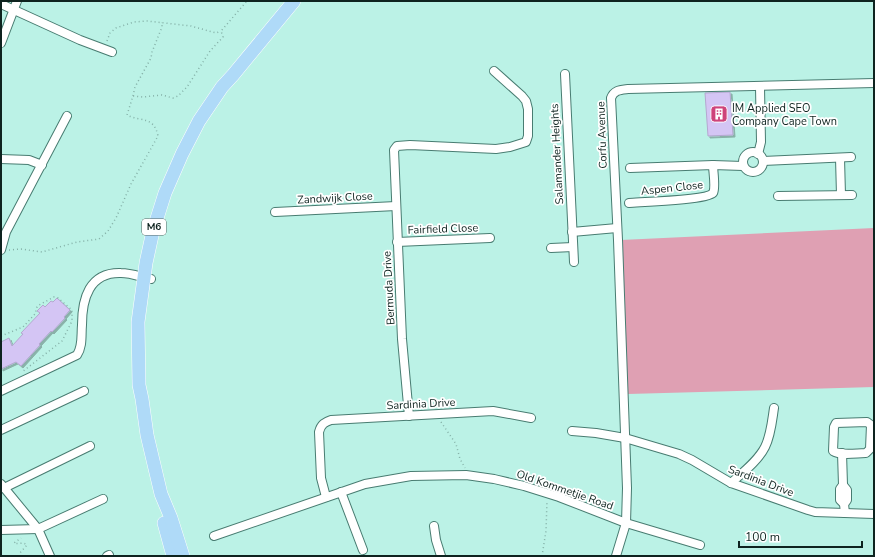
<svg xmlns="http://www.w3.org/2000/svg" width="875" height="557" viewBox="0 0 875 557" font-family="'Nunito Sans',sans-serif">
	<style>
		.green { fill: #dfa0b3 }
		.building { fill: #d4c5f4; stroke: #b4a7cf; filter: url(#shadow) }
		.lines { fill: none; stroke-linecap: round; stroke-linejoin: round }
		.street-casing { stroke: #487c71; stroke-width: 10 }
		.primary-casing { stroke: #fff; stroke-width: 14 }
		.path { stroke: #84b0a7; stroke-width: 1.5; stroke-dasharray: 1 3; stroke-linecap: butt }
		.street { stroke: #fff; stroke-width: 8 }
		.primary { stroke: #afdaf8; stroke-width: 13 }
		.labels { text-anchor: middle; dominant-baseline: central; stroke-width: 3.5; stroke-linejoin: round; paint-order: stroke }
		.shield { fill: #fff; stroke: #566562; stroke-width: 1 }
		.shield-label { font-size: 10px; font-weight: bold; fill: #0e231f }
		.poi-label { font-size: 11px; fill: #0e231f; stroke: #fff; text-anchor: start }
		.street-label { font-size: 11px; fill: #0e231f; stroke: #fff }
	</style>
	<defs>
		<filter id="shadow"><feDropShadow dx="2" dy="2" stdDeviation="0" flood-color="#0004"/></filter>
	</defs>
	<rect width="100%" height="100%" fill="#bbf2e6"/>
	<!-- green -->
	<path class="green" d="M874 228V387L628 394 621 240Z"/>
	<!-- building -->
	<g class="building">
		<path d="M730 92 733 135 708 136 705 93Z"/>
		<path d="M57 298 70 310 64 317 65 318 52 332 51 331 39 344 40 345 21 366 16 362 1 369V342L9 338 12 346 23 334 21 333 40 313 37 311 43 305 45 307 51 301 53 302Z"/>
	</g>
	<g class="lines">
		<!-- street casing -->
		<g class="street-casing">
			<g id="street">
				<path d="M1 4 80 40 112 52"/>
				<path d="M1 43 17 1"/>
				<path d="M565 74 574 262"/>
				<circle cx="753" cy="162" r="10"/>
				<path d="M758 154 761 142 760 87"/>
				<path d="M840 158 841 195"/>
				<path d="M1 159 29 160 42 165"/>
				<path d="M763 161 851 157"/>
				<path d="M630 168 713 165 743 166"/>
				<path d="M778 196 852 195"/>
				<path d="M629 203C642 202 707 200 713 193 716 188 713 171 713 165"/>
				<path d="M275 212 396 206"/>
				<path d="M572 232 617 228"/>
				<path d="M397 242 490 238"/>
				<path d="M551 248 573 247"/>
				<path d="M1 250 6 232 67 116"/>
				<path d="M1 391 77 355C83 346 81 335 82 325 82 299 89 272 121 273 131 273 141 277 151 279"/>
				<path d="M409 416 402 339 394 150 397 146 410 145 496 149 510 147 526 142 528 136V109L526 101 522 96 494 71"/>
				<path d="M867 422 871 425 870 449 866 453C856 453 841 456 833 451L834 427 836 423Z"/>
				<path d="M1 430 84 391"/>
				<path d="M572 431 596 433 625 438 679 454 692 460 731 483 808 510 815 512 874 514"/>
				<path d="M842 453 843 485 840 489V500L844 504 845 513"/>
				<path d="M731 483C742 473 758 461 765 447 771 435 772 421 774 408"/>
				<path d="M1 484 38 529 50 556"/>
				<path d="M843 485 847 490V500L844 504"/>
				<path d="M4 488 90 446"/>
				<path d="M341 492 363 550"/>
				<path d="M326 497 321 478 319 432C321 424 325 422 331 420L493 411 531 418"/>
				<path d="M434 526 436 540 441 556"/>
				<path d="M1 530 38 529 103 499"/>
				<path d="M214 536 365 484 411 476 466 475 494 479 524 486 559 497 626 523 700 545"/>
				<path d="M107 556 109 555"/>
				<path d="M616 556 626 523 627 488 618 240 611 98C614 90 620 90 628 89L874 83"/>
			</g>
		</g>
		<!-- primary casing -->
		<g class="primary-casing">
			<g id="primary">
				<path d="M164 523 173 556"/>
				<path d="M183 556 171 518 161 494 147 435 142 399 139 385 138 322 146 263 153 231 165 193 182 154 199 121 222 87 233 75 294 1"/>
			</g>
		</g>
		<!-- path -->
		<g class="path">
			<path d="M107 41 110 33 116 28 134 22 147 21 191 26 216 33 221 31"/>
			<path d="M133 96 135 87 151 58 152 52 162 27V22"/>
			<path d="M9 250 21 249 42 252 77 242 99 239 108 231 116 218 131 184 158 136C154 116 141 122 127 115L133 96 143 97 162 95 173 98 178 96 187 87 210 51 223 37 221 31 247 1"/>
			<path d="M1 336 23 327 35 314 37 307 39 305 54 297 58 298 72 310V321L62 341 22 372"/>
			<path d="M441 422 456 444 460 459 465 468"/>
			<path d="M19 556V554L27 545C23 541 18 545 14 543L21 538"/>
			<path d="M542 556 546 531 547 501"/>
		</g>
		<!-- street -->
		<use href="#street" class="street"/>
		<!-- primary -->
		<use href="#primary" class="primary"/>
	</g>
	<!-- icons -->
	<defs>
		<g id="building-square" transform="scale(0.9)"><rect x="-9" y="-9" width="18" height="18" rx="4" fill="#ce437a" stroke="#fff"/><path d="M-4-6H4V6H1V3H-1V6H-4ZM-2.5-4.3h1.7v1.8h-1.7ZM.8-4.3h1.7v1.8H.8ZM-2.5-1h1.7V.8h-1.7ZM.8-1h1.7V.8H.8Z" fill="#fff"/></g>
	</defs>
	<g fill-rule="evenodd">
		<use href="#building-square" x="719" y="114"/>
	</g>
	<g class="labels">
		<!-- shield labels -->
		<rect class="shield" x="142" y="219" width="24" height="16" rx="3"/>
		<g class="shield-label">
			<text x="154" y="227">M6</text>
		</g>
		<!-- poi labels -->
		<g class="poi-label">
			<text x="732" y="108">IM Applied SEO<tspan x="732" dy="13">Company Cape Town</tspan></text>
		</g>
		<!-- street labels -->
		<g class="street-label">
			<text transform="translate(602 135) rotate(-92)">Corfu Avenue</text>
			<text transform="translate(557 154) rotate(-93)">Salamander Heights</text>
			<text transform="translate(672 188) rotate(-6)">Aspen Close</text>
			<text transform="translate(335 198) rotate(-3)">Zandwijk Close</text>
			<text transform="translate(443 229) rotate(-2)">Fairfield Close</text>
			<text transform="translate(389 288) rotate(-93)">Bermuda Drive</text>
			<text transform="translate(421 404) rotate(-3)">Sardinia Drive</text>
			<text transform="translate(761 481) rotate(21)">Sardinia Drive</text>
			<text transform="translate(565 490) rotate(19)">Old Kommetjie Road</text>
		</g>
	</g>
	<!-- border -->
	<rect width="875" height="557" fill="none" stroke="#0e231f" stroke-width="4"/>
	<!-- scale -->
	<path d="M739 541v6h123v-6" fill="none" stroke="#0e231f" stroke-width="2"/>
	<text x="745" y="541" font-size="12" fill="#0e231f" stroke="#ffffff" stroke-width="3" paint-order="stroke">100 m</text>
</svg>
